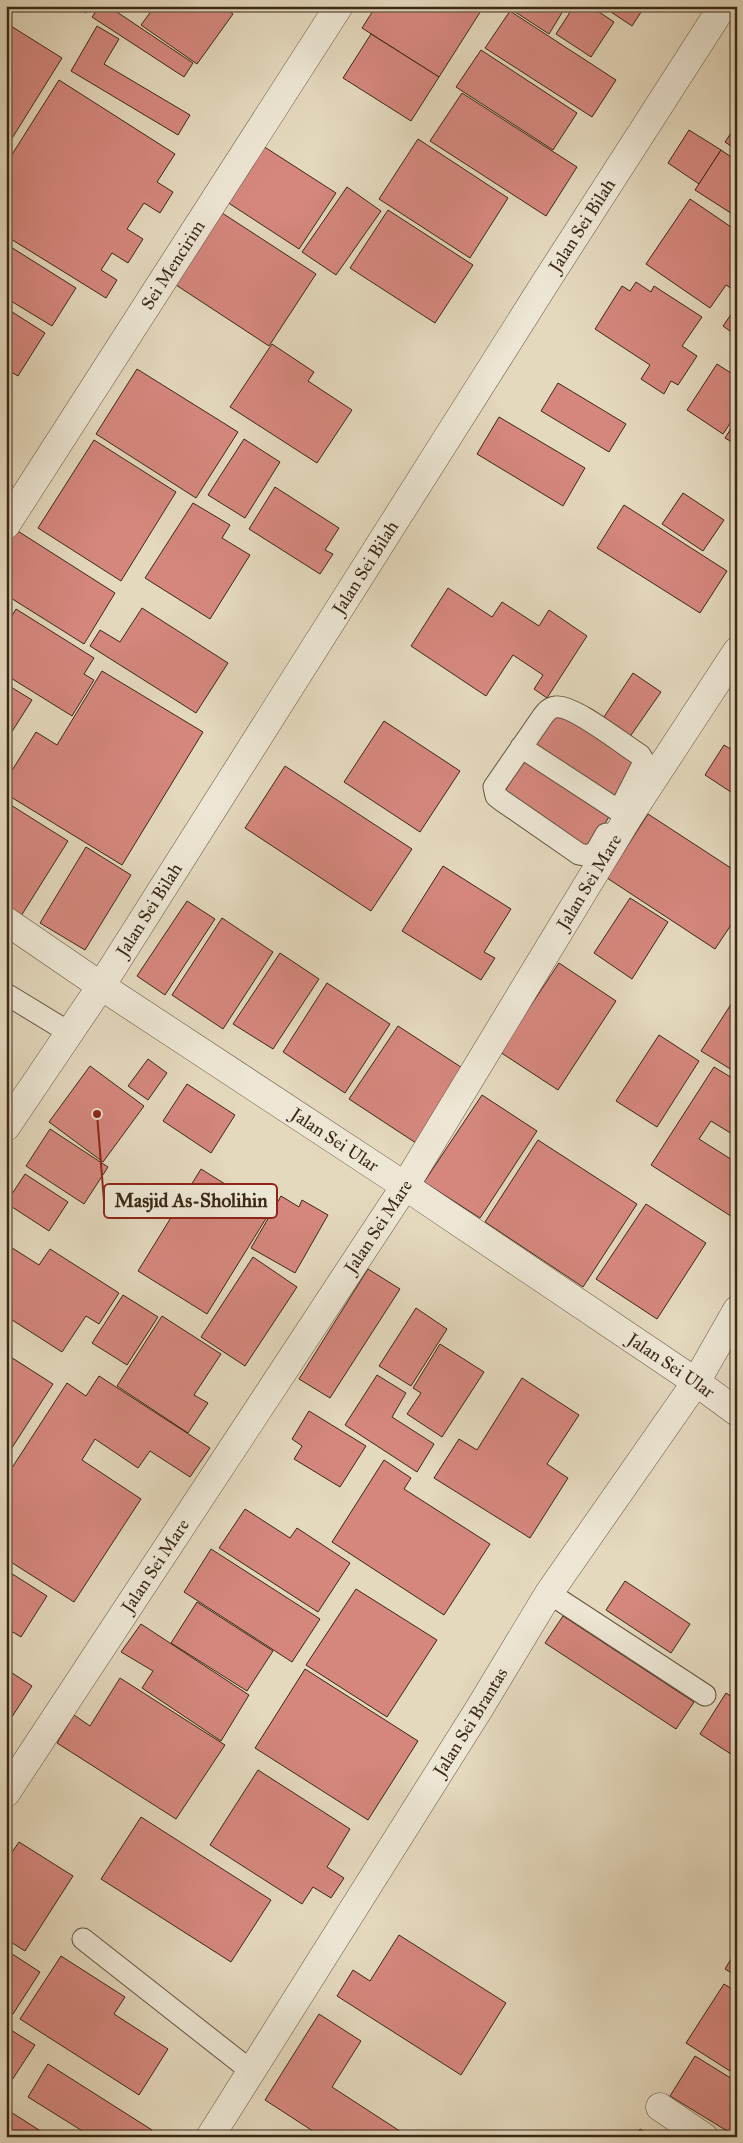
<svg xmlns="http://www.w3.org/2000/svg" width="743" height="2143" viewBox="0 0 743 2143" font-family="'IM FELL Great Primer',serif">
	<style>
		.building { fill: #d5877e; stroke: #3b2816 }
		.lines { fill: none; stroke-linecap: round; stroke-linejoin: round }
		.service-casing { stroke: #655440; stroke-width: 23 }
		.minor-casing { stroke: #655440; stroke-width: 29 }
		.service { stroke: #ede6d4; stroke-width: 21 }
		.minor { stroke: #ede6d4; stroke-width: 28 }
		.labels { text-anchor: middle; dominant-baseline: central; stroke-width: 4.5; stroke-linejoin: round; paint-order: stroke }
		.street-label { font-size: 18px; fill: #3b2816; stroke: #ede6d4 }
		.leader { fill: none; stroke: #8f2418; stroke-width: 2 }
		.callout-dot { fill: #8f2418; stroke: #ede6d4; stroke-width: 2 }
		.callout { fill: #ede6d4; stroke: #8f2418; stroke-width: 2 }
		.callout-label { font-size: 19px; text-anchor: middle; font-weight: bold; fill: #3b2816 }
	</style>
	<rect width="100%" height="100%" fill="#e4d8bd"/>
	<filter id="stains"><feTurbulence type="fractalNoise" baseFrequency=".004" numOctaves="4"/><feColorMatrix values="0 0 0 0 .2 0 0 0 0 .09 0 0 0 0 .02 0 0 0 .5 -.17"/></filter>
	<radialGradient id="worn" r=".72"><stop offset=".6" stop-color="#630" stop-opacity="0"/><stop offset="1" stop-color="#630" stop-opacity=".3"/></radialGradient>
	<!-- building -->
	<g class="building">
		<path d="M75 6H90L86 13Z"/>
		<path d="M100 6H108L193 63 184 77 92 17Z"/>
		<path d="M147 6H221L233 14 197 64 141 25 152 10Z"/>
		<path d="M376 6H484L439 77 362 28Z"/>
		<path d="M506 6H566L549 34Z"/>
		<path d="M574 6H590L614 22 591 57 556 34Z"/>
		<path d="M602 6H645L632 26Z"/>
		<path d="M510 11 616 80 592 117 485 48Z"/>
		<path d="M6 23 62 58 6 148Z"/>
		<path d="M97 26 119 39 104 64 190 115 178 135 71 71Z"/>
		<path d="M371 34 439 77 411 121 343 78Z"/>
		<path d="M481 50 577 113 553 150 456 87Z"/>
		<path d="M59 80 175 154 157 182 173 192 160 213 144 203 127 229 143 239 128 263 112 253 101 270 117 280 106 298 6 236V164Z"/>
		<path d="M462 93 577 167 546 216 430 141Z"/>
		<path d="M737 124V150L725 142Z"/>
		<path d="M689 130 721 150 699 184 668 163Z"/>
		<path d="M418 139 508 198 470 258 379 199Z"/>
		<path d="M263 146 336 193 299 249 227 202Z"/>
		<path d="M721 150 737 161V217L695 190Z"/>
		<path d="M347 187 381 211 336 275 302 252Z"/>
		<path d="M690 199 737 231V292L726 285 710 308 646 264Z"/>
		<path d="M388 210 473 265 435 323 350 268Z"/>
		<path d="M219 211 316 274 269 346 173 283Z"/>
		<path d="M6 244 76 288 52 326 6 298Z"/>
		<path d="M636 282 651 292 654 286 702 317 682 346 697 356 678 385 671 381 664 394 641 379 650 365 595 329 622 286 630 291Z"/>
		<path d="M737 306V336L723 326Z"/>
		<path d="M6 308 45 333 18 376 6 369Z"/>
		<path d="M272 344 314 372 308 381 352 410 317 463 230 407Z"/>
		<path d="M717 364 737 377V413L723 434 687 410Z"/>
		<path d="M137 369 238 432 196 498 96 434Z"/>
		<path d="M558 383 626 424 609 452 541 411Z"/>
		<path d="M499 417 585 468 563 506 477 454Z"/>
		<path d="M737 419V445L725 438Z"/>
		<path d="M244 439 280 462 245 518 208 495Z"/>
		<path d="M94 440 176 492 121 581 38 528Z"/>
		<path d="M275 487 339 528 325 550 333 554 320 574 249 529Z"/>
		<path d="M683 493 724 520 703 551 662 524Z"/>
		<path d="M193 503 230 525 222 538 250 555 210 619 145 578Z"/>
		<path d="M624 505 727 571 700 613 597 548Z"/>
		<path d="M13 528 115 593 84 644 6 595V539Z"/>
		<path d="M448 588 492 617 502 602 539 626 549 610 587 636 547 698 534 689 543 675 513 655 486 696 411 646Z"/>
		<path d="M142 608 228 663 196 713 90 646 100 630 120 642Z"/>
		<path d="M16 609 94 658 84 674 94 680 72 716 6 675V626Z"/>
		<path d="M102 671 203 732 122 865 6 794V780L36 732 57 745Z"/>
		<path d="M633 673 661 692 629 738 602 720Z"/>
		<path d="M6 684 32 700 6 741Z"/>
		<path d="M557 711 640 764 615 803 532 750Z"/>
		<path d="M384 721 460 771 420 832 344 782Z"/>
		<path d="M724 745 737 753V796L705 775Z"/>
		<path d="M526 758 612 812 587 852 501 797Z"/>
		<path d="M285 766 412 849 371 911 245 828Z"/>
		<path d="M6 802 68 841 21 916 6 907Z"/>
		<path d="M648 814 737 872V916L715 949 607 878Z"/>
		<path d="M86 847 131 875 85 950 40 923Z"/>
		<path d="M443 866 511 909 484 952 495 958 481 980 402 931Z"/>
		<path d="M630 898 668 922 632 979 594 953Z"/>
		<path d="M187 901 215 919 165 995 137 976Z"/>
		<path d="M222 918 273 952 223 1029 172 995Z"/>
		<path d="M280 953 319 979 273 1049 233 1024Z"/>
		<path d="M559 963 616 1001 558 1090 500 1052Z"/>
		<path d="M327 983 390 1024 345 1093 283 1052Z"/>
		<path d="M737 995V1073L701 1051Z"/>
		<path d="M398 1026 467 1071 419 1145 349 1099Z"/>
		<path d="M659 1035 699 1061 657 1127 616 1101Z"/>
		<path d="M148 1059 167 1073 148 1100 128 1086Z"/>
		<path d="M90 1066 144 1106 103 1162 49 1122Z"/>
		<path d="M714 1067 737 1081V1137L711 1121 699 1139 737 1163V1220L651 1165Z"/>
		<path d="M187 1084 235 1115 211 1153 163 1121Z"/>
		<path d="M482 1095 537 1131 480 1218 424 1182Z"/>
		<path d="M50 1129 108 1167 84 1204 26 1166Z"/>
		<path d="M538 1140 637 1204 583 1287 485 1222Z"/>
		<path d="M201 1169 270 1212 207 1314 138 1271Z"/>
		<path d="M25 1174 68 1202 49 1231 6 1203Z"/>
		<path d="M281 1196 299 1207 302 1200 328 1215 295 1273 251 1248Z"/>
		<path d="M646 1204 706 1243 657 1319 596 1279Z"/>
		<path d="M6 1244 39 1265 50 1249 119 1293 99 1324 86 1316 62 1352 6 1316Z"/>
		<path d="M253 1257 297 1287 245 1366 201 1337Z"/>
		<path d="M368 1269 400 1289 330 1398 299 1379Z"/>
		<path d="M123 1295 158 1317 127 1365 92 1343Z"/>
		<path d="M416 1308 447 1329 411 1386 379 1366Z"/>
		<path d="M162 1316 221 1354 194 1395 208 1403 188 1433 117 1386Z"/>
		<path d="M440 1344 484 1372 442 1437 407 1414 421 1393 413 1388Z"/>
		<path d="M6 1354 53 1384 6 1457Z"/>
		<path d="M377 1375 406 1393 392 1417 434 1444 417 1472 345 1425Z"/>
		<path d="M99 1376 210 1448 190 1477 150 1451 138 1468 95 1439 82 1460 141 1499 74 1602 6 1559V1477L67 1383 86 1396Z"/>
		<path d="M522 1378 579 1415 547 1464 568 1478 530 1538 434 1478 459 1439 477 1450Z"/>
		<path d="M309 1411 366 1446 340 1487 294 1459 302 1446 292 1439Z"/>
		<path d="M384 1460 411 1478 404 1489 490 1544 444 1615 332 1542Z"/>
		<path d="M245 1509 290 1538 297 1528 350 1563 318 1612 219 1548Z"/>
		<path d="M211 1549 320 1619 292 1662 184 1592Z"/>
		<path d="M6 1570 47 1596 21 1637 6 1628Z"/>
		<path d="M625 1581 690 1624 671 1653 606 1610Z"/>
		<path d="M356 1589 437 1640 387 1717 306 1665Z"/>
		<path d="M197 1602 273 1651 247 1691 171 1643Z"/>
		<path d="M563 1616 694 1702 676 1729 545 1643Z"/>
		<path d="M141 1624 249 1695 221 1741 142 1688 153 1671 121 1652Z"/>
		<path d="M6 1669 32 1686 6 1726Z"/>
		<path d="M305 1669 418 1741 368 1820 255 1748Z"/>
		<path d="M120 1678 225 1745 176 1819 57 1743 74 1715 90 1726Z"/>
		<path d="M726 1693 737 1700V1758L700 1734Z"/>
		<path d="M258 1770 350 1829 327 1867 344 1878 331 1898 313 1887 302 1904 210 1845Z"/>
		<path d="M141 1817 271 1900 231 1962 101 1879Z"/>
		<path d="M19 1842 73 1876 25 1951 6 1939V1861Z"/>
		<path d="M399 1935 506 2003 461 2075 337 1996 353 1970 370 1981Z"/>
		<path d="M737 1949V1976L725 1969Z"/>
		<path d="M6 1950 40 1972 13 2014 6 2009Z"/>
		<path d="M61 1956 125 1997 114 2014 168 2049 139 2095 20 2019Z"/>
		<path d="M724 1984 737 1992V2060L730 2071 686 2043Z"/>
		<path d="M319 2014 361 2041 332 2087 409 2137H322L265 2100Z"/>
		<path d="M6 2027 35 2045 6 2089Z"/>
		<path d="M695 2056 737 2082V2137L670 2096Z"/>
		<path d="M48 2064 152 2130 148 2137H92L28 2097Z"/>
		<path d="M6 2109 50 2137H6Z"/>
		<path d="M640 2129 653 2137H635Z"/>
	</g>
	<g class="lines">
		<!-- service casing -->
		<g class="service-casing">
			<g id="service">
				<path d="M521 747 619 811 642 766 643 760 640 755C622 744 573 704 555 707 549 708 546 712 543 716L494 787 496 796 501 800 579 854 590 856 597 850 606 834"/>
				<path d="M6 994 70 1033"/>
				<path d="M549 1593 705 1695"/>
				<path d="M83 1939 251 2071"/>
			</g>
		</g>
		<!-- minor casing -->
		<g class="minor-casing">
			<g id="minor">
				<path id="s1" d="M6 525 339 6"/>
				<path id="s2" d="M6 921 101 986 405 1186 696 1382 737 1412"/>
				<path id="s3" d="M6 1127 101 986 547 280 723 6"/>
				<path id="s4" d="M6 1793 405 1186 629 816 737 651"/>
				<path d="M660 2107 704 2137"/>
				<path id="s5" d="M210 2137 479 1709 549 1593 696 1382 737 1310"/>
			</g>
		</g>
		<!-- service -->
		<use href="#service" class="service"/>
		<!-- minor -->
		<use href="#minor" class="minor"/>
	</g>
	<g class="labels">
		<!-- street labels -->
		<g class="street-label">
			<text stroke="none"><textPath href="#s3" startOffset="1070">Jalan Sei Bilah</textPath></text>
			<text stroke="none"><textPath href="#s1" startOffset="309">Sei Mencirim</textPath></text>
			<text stroke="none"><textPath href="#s3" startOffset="665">Jalan Sei Bilah</textPath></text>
			<text stroke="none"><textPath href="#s4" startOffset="1082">Jalan Sei Mare</textPath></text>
			<text stroke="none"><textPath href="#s3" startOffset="260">Jalan Sei Bilah</textPath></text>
			<text stroke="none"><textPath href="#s2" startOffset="395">Jalan Sei Ular</textPath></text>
			<text stroke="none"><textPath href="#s4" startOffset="678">Jalan Sei Mare</textPath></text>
			<text stroke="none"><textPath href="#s2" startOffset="800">Jalan Sei Ular</textPath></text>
			<text stroke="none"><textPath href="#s4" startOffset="272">Jalan Sei Mare</textPath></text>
			<text stroke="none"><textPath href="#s5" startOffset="490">Jalan Sei Brantas</textPath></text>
		</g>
	</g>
	<!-- callouts -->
	<path class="leader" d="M97 1114L104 1201"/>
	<circle class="callout-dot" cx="97" cy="1114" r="5"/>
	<rect class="callout" x="104" y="1184" width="173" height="34" rx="5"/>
	<g class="callout-label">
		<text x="191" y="1207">Masjid As-Sholihin</text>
	</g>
	<!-- margin -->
	<rect width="743" height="2143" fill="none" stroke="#e4d8bd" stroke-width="25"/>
	<rect x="8" y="8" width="728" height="2128" fill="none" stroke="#3b2816" stroke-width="2.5"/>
	<rect x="12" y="12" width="718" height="2118" fill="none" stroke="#3b2816"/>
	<rect width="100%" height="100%" filter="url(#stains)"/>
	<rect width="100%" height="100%" fill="url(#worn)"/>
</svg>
